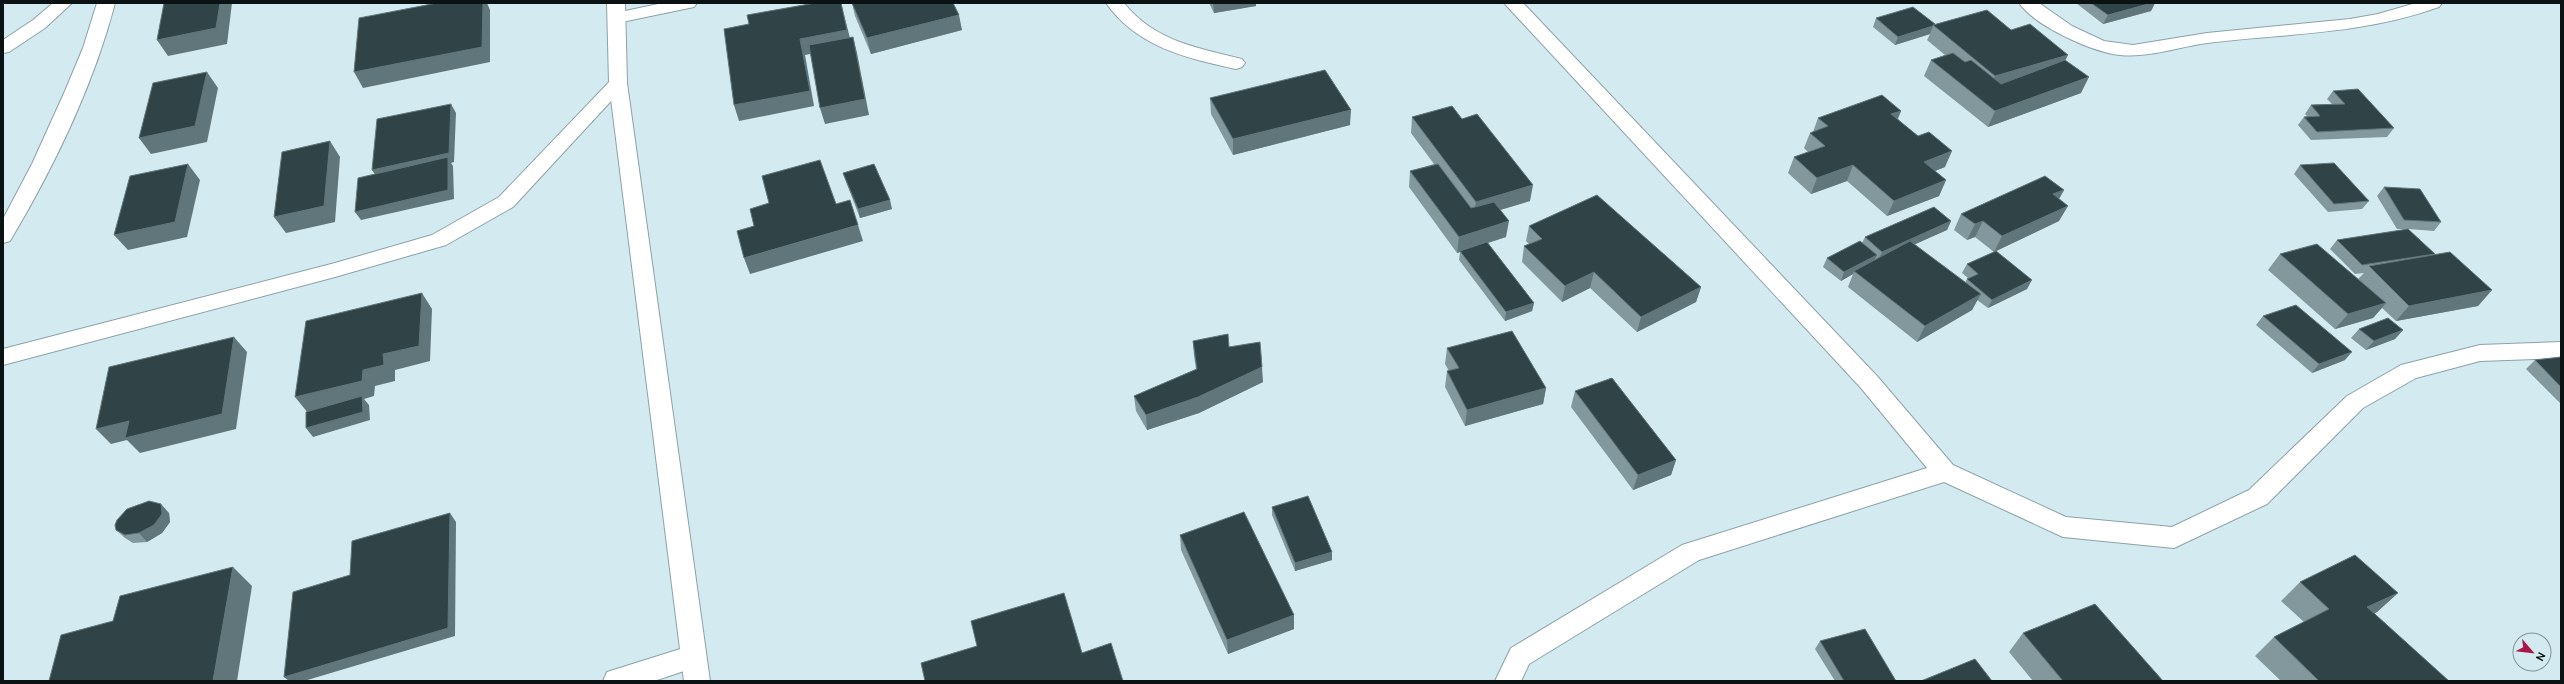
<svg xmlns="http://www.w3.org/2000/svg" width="2564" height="684" viewBox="0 0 2564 684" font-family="Ubuntu,sans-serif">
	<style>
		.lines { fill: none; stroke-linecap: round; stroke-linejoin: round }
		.street-casing { stroke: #8ca2a7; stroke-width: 2 }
		.secondary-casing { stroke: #8ca2a7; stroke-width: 2 }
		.street { fill: #fff; fill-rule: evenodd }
		.secondary { fill: #fff; fill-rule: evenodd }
		.wall { fill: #82989c }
		.shaded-wall { fill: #61767a }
		.building { fill: #304448; stroke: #61767a }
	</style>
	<rect width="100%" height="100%" fill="#d3ebf0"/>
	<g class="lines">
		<!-- street casing -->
		<g class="street-casing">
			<g id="street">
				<path d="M53 3H72L45 28 9 52 3 53V40L33 20Z"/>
				<path d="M97 3H115C94 84 53 169 10 241L3 243V219L32 164 65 91 83 48Z"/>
				<path d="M663 3H697L694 7 617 23 611 22 608 18 611 14Z"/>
				<path d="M1106 3H1124C1154 41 1198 48 1242 59L1245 63 1242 67 1236 69C1186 58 1137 47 1106 3Z"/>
				<path d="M1504 3H1523L1877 376 1953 465 2066 517 2172 527 2249 490 2347 396 2401 365 2480 345 2561 342V358L2480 361 2416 378 2363 408 2267 504 2174 548 2063 537 1944 482 1699 560 1529 664 1521 681H1495L1511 648 1682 545 1927 468 1861 388Z"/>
				<path d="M2019 3H2039L2072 26 2104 41 2133 45 2207 33 2350 19 2378 14 2416 3H2442L2439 7C2360 35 2288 33 2207 43 2178 47 2149 58 2120 55 2092 52 2035 26 2019 3Z"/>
				<path d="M618 77 624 79 627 83 624 87 513 207 446 245 335 277 3 365V349L335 263 432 235 499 197 612 79Z"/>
				<path d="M693 645 702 649 706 657 702 665 654 681H603L607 672Z"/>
			</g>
		</g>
		<!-- secondary casing -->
		<g class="secondary-casing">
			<path id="secondary" d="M607 3H625L627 83 710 681H684L609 83Z"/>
		</g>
		<!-- street -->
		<use href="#street" class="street"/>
		<!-- secondary -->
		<use href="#secondary" class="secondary"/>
	</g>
	<!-- wall -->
	<g class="wall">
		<path d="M852 3H953L962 30 871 54 855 16Z"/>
		<path d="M1209 3H1256V6L1214 13Z"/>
		<path d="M2076 3H2155L2151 11 2103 24Z"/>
		<path d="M1876 18 1935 24 2011 30 2068 55 2065 61 2081 93 1988 127 1924 76 1931 60 1945 55 1927 40 1930 34 1895 45 1873 27Z"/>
		<path d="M2333 91 2394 128 2387 137 2311 140 2298 125 2304 117 2307 116 2305 114 2311 105 2332 104 2327 99Z"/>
		<path d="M1210 98 1350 125 1233 155 1211 114Z"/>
		<path d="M1901 111 1898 119 1945 167 1935 171 1946 180 1939 196 1887 216 1847 181 1811 194 1788 173 1794 157 1808 152 1804 148 1810 133 1813 132 1818 118Z"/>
		<path d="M1412 117 1462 119 1530 201 1500 210 1506 237 1487 243 1534 303 1532 311 1505 321 1459 260 1460 252 1457 253 1409 187 1410 171 1434 164 1411 133Z"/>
		<path d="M2300 165 2369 201 2362 209 2328 212 2294 174Z"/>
		<path d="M843 173 892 209 860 218 846 182Z"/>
		<path d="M2384 187 2441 222 2434 231 2408 229 2435 254 2492 290 2478 306 2396 321 2382 308 2373 318 2335 329 2268 270 2280 254 2358 279 2364 273 2355 274 2330 249 2337 240 2407 229H2397L2377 196Z"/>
		<path d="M2064 190 2059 199V221L1996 251 2027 289 1988 308 1977 300 1972 310 1917 342 1848 287 1853 274 1841 281 1823 267 1827 258 1862 243 1865 237 1951 221 1947 230 1914 244 1965 283 1967 279 1968 278 1962 273 1967 264 1994 252 1975 237 1967 240 1954 230 1961 214Z"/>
		<path d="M1529 226 1701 287 1696 302 1637 332 1590 288 1562 302 1522 262 1524 246 1529 244 1526 241Z"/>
		<path d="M2263 316 2345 360 2312 373 2256 325Z"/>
		<path d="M2359 329 2403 330 2395 339 2366 350 2351 338Z"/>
		<path d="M1193 341 1229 347 1263 382 1199 413 1147 430 1136 411 1134 396 1196 369 1194 356Z"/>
		<path d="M1447 348 1546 388 1543 404 1465 426 1445 387 1447 371H1449L1445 364Z"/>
		<path d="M2561 357V404L2526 369 2535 360Z"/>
		<path d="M1575 391 1676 460 1671 475 1633 490 1571 407Z"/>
		<path d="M1272 507 1332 552V560L1295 571 1272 515Z"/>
		<path d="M169 513 170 522 162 533 147 542 133 543 125 538 116 530Z"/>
		<path d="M1180 535 1294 615V629L1228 654 1181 550Z"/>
		<path d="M2300 582 2398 593 2377 612 2374 613 2449 681H2281L2255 656 2274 637 2304 622 2281 601Z"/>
		<path d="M2023 633 2163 681H2033L2009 652Z"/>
		<path d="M1820 641 1896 681H1835L1815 649Z"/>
	</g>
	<!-- shaded-wall -->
	<g class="shaded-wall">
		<path d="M220 3H232L227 44 168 56 157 40Z"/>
		<path d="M483 3H487L490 10V62L363 88 354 72Z"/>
		<path d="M841 3 852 46 805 55 814 106 739 121 734 105 800 39Z"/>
		<path d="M1213 3H1256V6L1214 13Z"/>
		<path d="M2152 3H2155L2151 11 2103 24 2108 15Z"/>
		<path d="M959 15 962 30 871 54 867 38Z"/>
		<path d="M1933 26 1930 34 1895 45 1898 37Z"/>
		<path d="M853 37 857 53 869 115 825 124 820 108Z"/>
		<path d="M2068 55 2060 70 1988 92 1995 76Z"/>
		<path d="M207 72 218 88 207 142 151 154 139 138Z"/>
		<path d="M2089 77 2081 93 1988 127 1995 111Z"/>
		<path d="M451 104 456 113 454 162 451 163 453 166 454 199 361 220 355 212 378 179 372 170Z"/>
		<path d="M1351 110 1350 125 1233 155V139Z"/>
		<path d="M1901 111 1894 126 1891 114Z"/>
		<path d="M330 141 340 157 335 222 286 233 274 217Z"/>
		<path d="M1952 151 1945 167 1917 178 1924 162Z"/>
		<path d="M188 164 200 180 187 237 128 250 114 235Z"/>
		<path d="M1853 165 1847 181 1811 194 1817 178Z"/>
		<path d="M1946 180 1939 196 1887 216 1894 201Z"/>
		<path d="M1533 185 1530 201 1473 218 1476 202Z"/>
		<path d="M2064 190 2055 206 2053 194Z"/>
		<path d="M890 200 892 209 860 218 858 209Z"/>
		<path d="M2068 206 2059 221 1994 252 2002 236Z"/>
		<path d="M1509 221 1506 237 1457 253 1459 237Z"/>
		<path d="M1951 221 1947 230 1878 261 1882 252Z"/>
		<path d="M1983 221 1975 237 1967 240 1975 224Z"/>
		<path d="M858 225 863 241 750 274 744 258Z"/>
		<path d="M1877 255 1873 263 1854 271 1853 274 1841 281 1844 272Z"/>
		<path d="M1594 272 1590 288 1562 302 1565 286Z"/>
		<path d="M2032 280 2027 289 1988 308 1992 300Z"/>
		<path d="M1701 287 1696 302 1637 332 1641 317Z"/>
		<path d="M2492 290 2478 306 2396 321 2409 306Z"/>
		<path d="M422 293 432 309 430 361 395 370V381L375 386 374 396 364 399 369 405 370 420 313 437 306 428 308 413 295 397 363 370 383 354Z"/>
		<path d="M1981 294 1972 310 1917 342 1925 326Z"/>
		<path d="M1534 303 1532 311 1505 321 1506 312Z"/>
		<path d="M2386 303 2373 318 2335 329 2348 314Z"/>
		<path d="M2403 330 2395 339 2366 350 2374 341Z"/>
		<path d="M234 337 247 352 236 429 140 453 127 440 111 444 96 429Z"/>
		<path d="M2352 352 2345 360 2312 373 2319 364Z"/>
		<path d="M1262 367 1263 382 1199 413 1147 430 1146 415Z"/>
		<path d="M1546 388 1543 404 1465 426 1467 410Z"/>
		<path d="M1676 460 1671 475 1633 490 1638 475Z"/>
		<path d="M161 504 169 513 170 522 162 533 147 542 139 533Z"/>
		<path d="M450 513 456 522 455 636 304 681H289L284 677Z"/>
		<path d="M1332 552V560L1295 571V563Z"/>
		<path d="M233 567 252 586 237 681H213Z"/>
		<path d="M2398 593 2377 612 2348 626 2367 607Z"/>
		<path d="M1294 615V629L1228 654 1227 640Z"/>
	</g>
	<!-- building -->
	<g class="building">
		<path d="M164 3H220L216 28 157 40Z"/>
		<path d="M437 3H483L482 47 354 72 359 18Z"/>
		<path d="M815 3H841L847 30 800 39 810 91 734 105 724 29 749 24 747 15Z"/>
		<path d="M852 3H953L959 15 867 38Z"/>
		<path d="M2091 3H2152L2108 15Z"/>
		<path d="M1913 7 1935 24 1933 25V26L1898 37 1876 18Z"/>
		<path d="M1987 10 2011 30 2030 24 2068 55 1995 76 1933 25Z"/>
		<path d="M853 37 865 99 820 108 809 45Z"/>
		<path d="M1953 53 1965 62 1971 60 2001 84 2065 60 2089 77 1995 111 1931 60Z"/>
		<path d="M1325 70 1351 110 1233 139 1210 98Z"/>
		<path d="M207 72 195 126 139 138 153 83Z"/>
		<path d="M2358 89 2394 128 2317 132 2304 117 2320 116 2311 105 2345 104 2333 91Z"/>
		<path d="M1882 95 1901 111 1891 114 1918 136 1929 132 1952 151 1924 162 1946 180 1894 201 1853 165 1817 178 1794 157 1825 146 1810 133 1828 126 1818 118Z"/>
		<path d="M451 104 449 153 372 170 377 119Z"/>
		<path d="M1452 106 1462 119 1477 114 1533 185 1476 202 1412 117Z"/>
		<path d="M330 141 324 206 274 217 282 152Z"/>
		<path d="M448 157V190L355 212 358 178Z"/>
		<path d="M820 160 836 204 850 200 858 225 744 258 737 231 754 226 750 209 769 203 762 176Z"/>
		<path d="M2334 163 2369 201 2334 204 2300 165Z"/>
		<path d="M188 164 175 222 114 235 130 176Z"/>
		<path d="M874 164 890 200 858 209 843 173Z"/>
		<path d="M1438 164 1471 208 1494 202 1509 221 1459 237 1410 171Z"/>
		<path d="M2045 176 2064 190 2053 194 2068 206 2002 236 1983 221 1975 224 1961 214Z"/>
		<path d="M2384 187 2420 189 2441 222 2404 220Z"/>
		<path d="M1597 195 1701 287 1641 317 1594 272 1565 286 1524 246 1542 239 1529 226Z"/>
		<path d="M1934 207 1951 221 1882 252 1865 237Z"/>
		<path d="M2408 229 2435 254 2362 265 2337 240Z"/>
		<path d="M1860 241 1877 255 1844 272 1827 258Z"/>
		<path d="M1910 241 1981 294 1925 326 1854 271Z"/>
		<path d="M1487 242 1534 303 1506 312 1460 251Z"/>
		<path d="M2317 244 2386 303 2348 314 2280 254Z"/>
		<path d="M1996 251 2032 280 1992 300 1967 279 1978 274 1967 264Z"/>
		<path d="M2450 252 2492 290 2409 306 2369 266Z"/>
		<path d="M422 293 419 346 383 354 384 365 363 370 362 381 295 397 306 321Z"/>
		<path d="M2296 305 2352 352 2319 364 2263 316Z"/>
		<path d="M2388 318 2403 330 2374 341 2359 329Z"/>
		<path d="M1512 331 1546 388 1467 410 1447 371 1459 368 1447 348Z"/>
		<path d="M1228 334 1229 347 1260 342 1262 367 1198 397 1146 415 1134 396 1197 369 1193 341Z"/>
		<path d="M234 337 222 414 125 438 129 421 96 429 109 367Z"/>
		<path d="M2561 357V387L2535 360Z"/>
		<path d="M1612 378 1676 460 1638 475 1575 391Z"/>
		<path d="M362 396 363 412 306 428V412Z"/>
		<path d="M1308 496 1332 552 1295 563 1272 507Z"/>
		<path d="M149 501 161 504 162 514 154 525 139 533 125 535 116 530 115 525 117 520 127 509Z"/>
		<path d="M1244 512 1294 615 1227 640 1180 535Z"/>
		<path d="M450 513 448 628 284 677 293 592 350 575 352 541Z"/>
		<path d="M2355 555 2398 593 2367 607 2449 681H2319L2274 637 2329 609 2300 582Z"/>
		<path d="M233 567 213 681H49L61 635 113 621 120 596Z"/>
		<path d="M1064 593 1082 653 1111 643 1123 681H925L921 663 977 646 971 621Z"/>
		<path d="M2095 604 2163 681H2063L2023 633Z"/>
		<path d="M1865 629 1896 681H1844L1820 641Z"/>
		<path d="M1975 659 1992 681H1921Z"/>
	</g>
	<!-- border -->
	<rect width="2564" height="684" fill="none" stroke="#0a1214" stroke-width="8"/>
	<!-- north arrow -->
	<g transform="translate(2532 652) rotate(118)"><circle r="19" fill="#d3ebf0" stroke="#839498"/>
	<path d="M0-3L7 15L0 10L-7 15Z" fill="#aa1648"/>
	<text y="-6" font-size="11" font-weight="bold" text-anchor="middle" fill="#0a1214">N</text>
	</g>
</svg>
